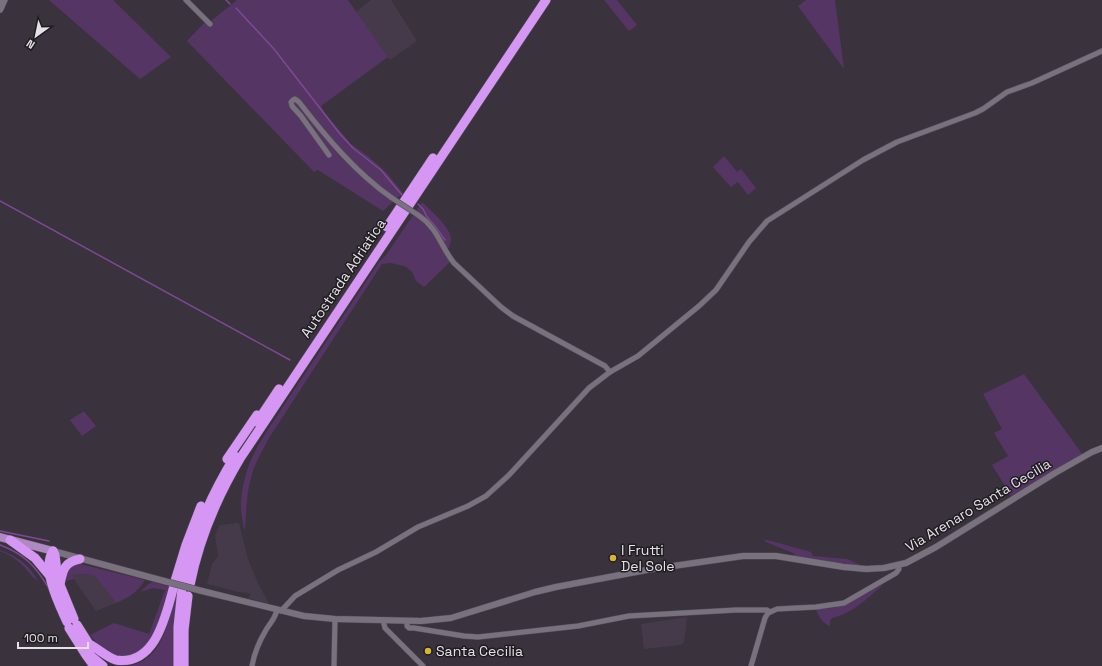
<svg xmlns="http://www.w3.org/2000/svg" width="1102" height="666" viewBox="0 0 1102 666" font-family="'Space Grotesk',sans-serif">
	<style>
		.built { fill: #453a4a }
		.green { fill: #553564 }
		.lines { fill: none; stroke-linecap: round; stroke-linejoin: round }
		.stream { stroke: #7d4994; stroke-width: 1.5 }
		.minor-casing { stroke: #544e57; stroke-width: 6 }
		.tertiary-casing { stroke: #544e57; stroke-width: 7 }
		.secondary-casing { stroke: #544e57; stroke-width: 8 }
		.primary-casing { stroke: #544e57; stroke-width: 9 }
		.motorway-casing { stroke: #544e57; stroke-width: 10 }
		.minor { stroke: #79717d; stroke-width: 5 }
		.tertiary { stroke: #79717d; stroke-width: 6 }
		.secondary { stroke: #79717d; stroke-width: 7 }
		.primary { stroke: #b088c4; stroke-width: 8 }
		.motorway { stroke: #d597f3; stroke-width: 9 }
		.minor-bridge-casing { stroke: #544e57; stroke-width: 6; stroke-linecap: butt }
		.tertiary-bridge-casing { stroke: #544e57; stroke-width: 7; stroke-linecap: butt }
		.minor-bridge { stroke: #79717d; stroke-width: 5 }
		.tertiary-bridge { stroke: #79717d; stroke-width: 6 }
		.poi-dot { fill: #d8b434; stroke: #1f1c21; stroke-width: 1.5 }
		.labels { text-anchor: middle; dominant-baseline: central; stroke-width: 3; stroke-linejoin: round; paint-order: stroke }
		.street-label { font-size: 14px; fill: #e6e1e8; stroke: #1f1c21 }
		.poi-label { font-size: 14px; fill: #e6e1e8; stroke: #1f1c21; text-anchor: start }
	</style>
	<rect width="100%" height="100%" fill="#3a323d"/>
	<!-- built -->
	<g class="built">
		<path d="M371 0H391L417 41 390 60 356 12Z"/>
		<path d="M239 523 248 559 258 583 269 604 248 598 251 594 248 593 238 592 207 584 212 564 218 556 215 535 220 525Z"/>
		<path d="M80 574 94 575 116 603 96 611 71 575Z"/>
		<path d="M687 617 684 642 681 645 644 649 641 624Z"/>
	</g>
	<!-- green -->
	<g class="green">
		<path d="M49 0H113L171 57 140 79Z"/>
		<path d="M237 0H348L388 57 321 106 325 113 351 144 368 156 386 172 403 193 383 211 318 170 314 172 187 41 205 22 211 21Z"/>
		<path d="M604 0H617L637 25 629 31Z"/>
		<path d="M806 0H835L844 69 798 6Z"/>
		<path d="M724 156 737 172 741 169 756 188 748 195 738 182 731 187 713 167Z"/>
		<path d="M422 202C430 210 452 228 451 240 450 250 444 249 451 261L424 287 416 281 412 272 406 267 391 263 382 264 269 438C265 446 260 454 256 463 247 484 246 508 245 531 239 510 240 495 246 474 253 448 272 425 286 402 317 355 348 309 379 262L386 255Z"/>
		<path d="M1024 374 1083 455 1013 499 992 465 1008 456 994 433 1002 429 983 394Z"/>
		<path d="M84 411 96 426 82 436 70 420Z"/>
		<path d="M764 539 811 552 813 556 847 559 863 566 838 563 793 556 795 554 766 542Z"/>
		<path d="M0 550C18 557 28 563 38 581 31 577 28 570 22 565 16 559 8 554 0 551Z"/>
		<path d="M80 564 145 580C138 592 128 598 116 603L94 575 80 574 72 575 74 579 65 581 70 566Z"/>
		<path d="M153 582 171 587 161 623 144 652 119 658 101 648 90 635 114 623 149 634 165 590 153 588 140 592 150 583Z"/>
		<path d="M884 584C869 597 852 614 832 618L830 621V626C822 623 819 617 816 609L833 608 845 604Z"/>
		<path d="M176 588 179 589 173 646 174 666H128C165 660 169 618 176 588Z"/>
	</g>
	<g class="lines">
		<!-- stream -->
		<g class="stream">
			<path d="M226 0 230 4"/>
			<path d="M236 8 274 49 340 134 353 148 381 170 402 195"/>
			<path d="M0 201 290 360"/>
			<path d="M418 204 423 209 427 217 435 226 445 240"/>
			<path d="M0 531 49 541"/>
			<path d="M0 545C24 554 36 566 49 589"/>
		</g>
		<!-- minor casing -->
		<g class="minor-casing">
			<g id="minor">
				<path d="M186 0 210 24"/>
				<path d="M329 155 301 116 292 106 291 102 293 100 295 99 299 102C326 137 356 173 392 198"/>
				<path d="M418 215C439 229 440 246 454 263L501 307 513 316 605 366 610 372"/>
				<path d="M281 611 295 596 338 570 376 552 418 527 468 506 486 496 509 475 589 388 610 372 638 356 699 306 716 290 749 242 767 221 863 160 897 142 975 113 983 109 1007 92 1032 83 1102 51"/>
				<path d="M383 620 385 628 423 666"/>
				<path d="M407 621V626L409 628H414L464 636 478 637 578 626 629 616 736 610H767L770 612"/>
				<path d="M252 666C254 654 260 640 266 630 270 623 275 619 277 610"/>
				<path d="M334 666 335 619"/>
				<path d="M751 666 765 618 768 613 777 609 816 607 844 603 896 573 899 569 898 565"/>
			</g>
		</g>
		<!-- tertiary casing -->
		<g class="tertiary-casing">
			<g id="tertiary">
				<path d="M53 551 164 581"/>
				<path d="M202 591 304 616 335 619 421 621 451 618 535 592 556 587 652 569 743 556H776L844 567 866 569 884 568 906 563 936 547 1055 473 1092 452 1102 448"/>
			</g>
		</g>
		<!-- secondary casing -->
		<g class="secondary-casing">
			<path id="secondary" d="M0 9 4 0"/>
		</g>
		<!-- primary casing -->
		<g class="primary-casing">
			<path id="primary" d="M0 537 53 551"/>
		</g>
		<!-- motorway casing -->
		<g class="motorway-casing">
			<g id="motorway">
				<path d="M387 227 433 158"/>
				<path d="M257 422 279 389"/>
				<path d="M227 459 257 415"/>
				<path d="M10 540 35 558 50 576"/>
				<path d="M53 551C41 569 59 604 67 622"/>
				<path d="M53 551 55 555 58 580 74 619"/>
				<path d="M175 581 186 545 201 506"/>
				<path d="M183 583C192 538 211 495 235 456"/>
				<path d="M60 584C63 570 64 562 80 559"/>
				<path d="M190 585C199 539 217 497 241 457L546 0"/>
				<path d="M77 625 92 649"/>
				<path d="M69 628 86 655 94 666"/>
				<path d="M89 644C99 649 106 657 116 660 157 666 166 613 174 586"/>
				<path d="M91 656 103 666"/>
				<path d="M178 666V627L182 589"/>
				<path d="M184 666V630L188 596"/>
			</g>
		</g>
		<!-- minor -->
		<use href="#minor" class="minor"/>
		<!-- tertiary -->
		<use href="#tertiary" class="tertiary"/>
		<!-- secondary -->
		<use href="#secondary" class="secondary"/>
		<!-- primary -->
		<use href="#primary" class="primary"/>
		<!-- motorway -->
		<use href="#motorway" class="motorway"/>
		<!-- minor-bridge casing -->
		<g class="minor-bridge-casing">
			<path id="minor-bridge" d="M392 198 418 215"/>
		</g>
		<!-- tertiary-bridge casing -->
		<g class="tertiary-bridge-casing">
			<path id="tertiary-bridge" d="M164 581 202 591"/>
		</g>
		<!-- minor-bridge -->
		<use href="#minor-bridge" class="minor-bridge"/>
		<!-- tertiary-bridge -->
		<use href="#tertiary-bridge" class="tertiary-bridge"/>
	</g>
	<!-- markers -->
	<g class="poi-dot">
		<circle cx="613" cy="558" r="4"/>
		<circle cx="428" cy="651" r="4"/>
	</g>
	<g class="labels">
		<!-- street labels -->
		<g class="street-label">
			<text transform="translate(343 278) rotate(-56)">Autostrada Adriatica</text>
			<text transform="translate(978 505) rotate(-31)">Via Arenaro Santa Cecilia</text>
		</g>
		<!-- poi labels -->
		<g class="poi-label">
			<text x="621" y="550">I Frutti<tspan x="621" dy="16">Del Sole</tspan></text>
			<text x="436" y="651">Santa Cecilia</text>
		</g>
	</g>
	<!-- north arrow -->
	<g transform="translate(36 36) rotate(213)" stroke="#1f1c21" stroke-width="3" paint-order="stroke">
	<path d="M0-3L7 15L0 10L-7 15Z" fill="#e6e1e8"/>
	<text y="-6" font-size="11" font-weight="bold" text-anchor="middle" fill="#e6e1e8">N</text>
	</g>
	<!-- scale -->
	<path d="M18 642v6h70v-6" fill="none" stroke="#e6e1e8" stroke-width="2"/>
	<text x="24" y="642" font-size="12" fill="#e6e1e8" stroke="#1f1c21" stroke-width="3" paint-order="stroke">100 m</text>
</svg>
